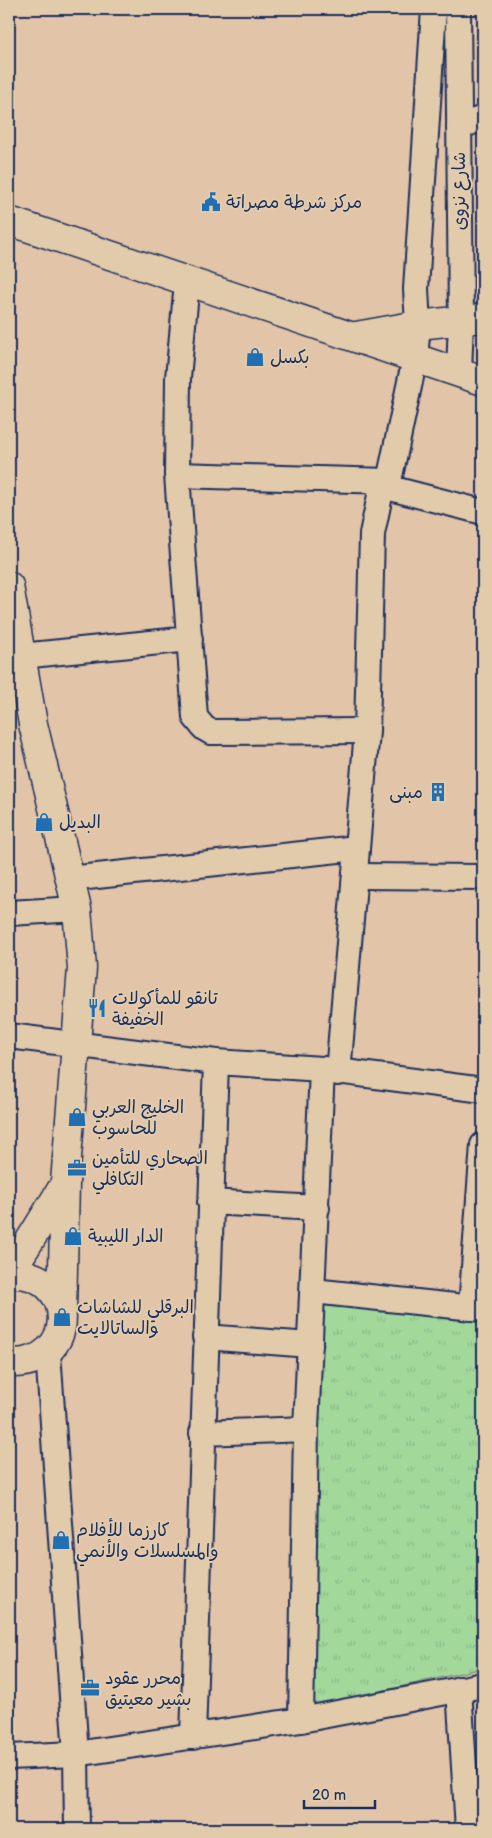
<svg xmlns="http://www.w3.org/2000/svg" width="492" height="1838" viewBox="0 0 492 1838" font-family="'Balsamiq Sans','Playpen Sans Arabic',sans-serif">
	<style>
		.park { fill: url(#park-tufts); stroke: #5f847c }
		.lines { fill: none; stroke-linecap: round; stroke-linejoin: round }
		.minor-casing { stroke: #1b2f5e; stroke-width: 28 }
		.major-casing { stroke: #1b2f5e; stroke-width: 31 }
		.minor { stroke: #e2cbab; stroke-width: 24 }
		.major { stroke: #e2cbab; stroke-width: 28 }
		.labels { text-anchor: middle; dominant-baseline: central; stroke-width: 4; stroke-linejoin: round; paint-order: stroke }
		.street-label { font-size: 18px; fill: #1b2f5e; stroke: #e2cbab }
		.poi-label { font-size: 18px; fill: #1b2f5e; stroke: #e2cbab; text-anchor: start }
	</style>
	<defs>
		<pattern id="park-tufts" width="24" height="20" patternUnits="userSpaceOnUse" patternTransform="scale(1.25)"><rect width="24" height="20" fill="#a3d89b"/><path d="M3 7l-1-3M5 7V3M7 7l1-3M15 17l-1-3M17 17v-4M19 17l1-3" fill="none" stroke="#8cba88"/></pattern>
	</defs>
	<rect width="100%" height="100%" fill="#e2c4a8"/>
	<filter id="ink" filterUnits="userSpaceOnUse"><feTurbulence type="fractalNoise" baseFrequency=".02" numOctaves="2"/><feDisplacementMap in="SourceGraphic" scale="10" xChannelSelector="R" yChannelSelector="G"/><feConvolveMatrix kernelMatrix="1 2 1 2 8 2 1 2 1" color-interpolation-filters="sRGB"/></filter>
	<g filter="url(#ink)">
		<!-- park -->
		<path class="park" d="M323 1304 483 1323V1668L310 1707Z"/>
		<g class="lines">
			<!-- minor casing -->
			<g class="minor-casing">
				<g id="minor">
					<path d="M458 9 461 320 459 373"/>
					<path d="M459 127 483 118"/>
					<path d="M187 282 178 378 177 475 195 717 204 728 211 732 367 731"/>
					<path d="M177 475 389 481"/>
					<path d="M382 486 483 512"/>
					<path d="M21 656 190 639"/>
					<path d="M356 876 483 877"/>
					<path d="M69 879 357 848"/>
					<path d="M9 913 77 909"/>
					<path d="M9 1036 216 1062 322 1069 483 1090"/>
					<path d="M338 1073 367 731 372 534 382 486 389 481 415 358 418 325 416 289 434 9"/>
					<path d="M210 1202 317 1208"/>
					<path d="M313 1291 483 1309"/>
					<path d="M471 1308 483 1145"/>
					<path d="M205 1337 310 1345"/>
					<path d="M48 1352 76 1754 77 1829"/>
					<path d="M202 1433 306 1429"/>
					<path d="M459 1689 468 1829"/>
					<path d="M301 1720 306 1429 322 1069"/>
					<path d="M193 1737 216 1062"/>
					<path d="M9 1757 76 1754 301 1720 483 1685"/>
				</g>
			</g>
			<!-- major casing -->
			<g class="major-casing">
				<g id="major">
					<path d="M9 221 483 381"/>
					<path d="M356 336 418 325 483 318"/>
					<path d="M9 586 33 724 77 909 82 968 65 1183 62 1311"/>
					<path d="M9 1274C79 1270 80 1366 9 1363"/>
					<path d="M9 1274 63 1187"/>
				</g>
			</g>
			<!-- minor -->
			<use href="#minor" class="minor"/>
			<!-- major -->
			<use href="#major" class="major"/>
		</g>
	</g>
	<!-- icons -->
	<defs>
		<g id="civic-bare" transform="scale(1.5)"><path d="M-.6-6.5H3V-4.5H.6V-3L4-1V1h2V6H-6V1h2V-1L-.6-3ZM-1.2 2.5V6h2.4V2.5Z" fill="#1f6fb2" stroke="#e2cbab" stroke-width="2.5" paint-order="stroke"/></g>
		<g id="shop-bare" transform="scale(1.5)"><path d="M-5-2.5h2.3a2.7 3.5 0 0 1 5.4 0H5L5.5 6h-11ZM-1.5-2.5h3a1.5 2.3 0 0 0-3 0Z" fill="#1f6fb2" stroke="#e2cbab" stroke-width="2.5" paint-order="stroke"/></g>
		<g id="building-bare" transform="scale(1.5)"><path d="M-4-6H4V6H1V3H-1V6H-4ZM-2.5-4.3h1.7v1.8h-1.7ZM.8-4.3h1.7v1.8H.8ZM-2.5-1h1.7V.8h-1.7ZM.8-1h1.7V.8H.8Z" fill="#1f6fb2" stroke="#e2cbab" stroke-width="2.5" paint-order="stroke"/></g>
		<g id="restaurant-bare" transform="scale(1.5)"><path d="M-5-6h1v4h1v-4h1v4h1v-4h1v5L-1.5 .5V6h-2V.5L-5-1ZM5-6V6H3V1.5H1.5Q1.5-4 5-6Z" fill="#1f6fb2" stroke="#e2cbab" stroke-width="2.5" paint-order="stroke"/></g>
		<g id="office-bare" transform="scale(1.5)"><path d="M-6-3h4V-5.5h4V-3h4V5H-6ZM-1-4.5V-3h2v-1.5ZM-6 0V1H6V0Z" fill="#1f6fb2" stroke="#e2cbab" stroke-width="2.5" paint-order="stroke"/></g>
	</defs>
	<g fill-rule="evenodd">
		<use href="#civic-bare" x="211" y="202"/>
		<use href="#shop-bare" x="255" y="357"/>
		<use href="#building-bare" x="438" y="792"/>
		<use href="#shop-bare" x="44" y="822"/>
		<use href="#restaurant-bare" x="97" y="1008"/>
		<use href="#shop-bare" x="77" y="1117"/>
		<use href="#office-bare" x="77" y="1168"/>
		<use href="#shop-bare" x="73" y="1236"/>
		<use href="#shop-bare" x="62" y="1317"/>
		<use href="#shop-bare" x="61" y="1540"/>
		<use href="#office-bare" x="90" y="1688"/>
	</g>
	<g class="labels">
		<!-- street labels -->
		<g class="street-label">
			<text transform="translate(459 191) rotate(-90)">شارع نزوى</text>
		</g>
		<!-- poi labels -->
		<g class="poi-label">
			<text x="226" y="202">مركز شرطة مصراتة</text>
			<text x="270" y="357">بكسل</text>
			<text x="423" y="792" text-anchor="end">مبنى</text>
			<text x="59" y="822">البديل</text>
			<text x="112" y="998">تانقو للمأكولات<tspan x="112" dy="21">الخفيفة</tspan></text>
			<text x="92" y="1107">الخليج العربي<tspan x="92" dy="21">للحاسوب</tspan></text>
			<text x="92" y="1158">الصحاري للتأمين<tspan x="92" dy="21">التكافلي</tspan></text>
			<text x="88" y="1236">الدار الليبية</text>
			<text x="77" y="1307">البرقلي للشاشات<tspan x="77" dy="21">والساتالايت</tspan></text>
			<text x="76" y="1530">كارزما للأفلام<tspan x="76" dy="21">والمسلسلات والأنمي</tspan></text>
			<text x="105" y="1678">محرر عقود<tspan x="105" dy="21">بشير معيتيق</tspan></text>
		</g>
	</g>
	<!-- margin -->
	<rect width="492" height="1838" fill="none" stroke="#e2cbab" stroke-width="30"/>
	<rect x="15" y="15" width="462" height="1808" fill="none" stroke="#1b2f5e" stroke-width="2" filter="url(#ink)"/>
	<!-- scale -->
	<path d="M304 1800v8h71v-8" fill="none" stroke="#1b2f5e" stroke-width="2.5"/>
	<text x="312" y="1800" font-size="15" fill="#1b2f5e" stroke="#e2cbab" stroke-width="4" paint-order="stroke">20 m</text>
</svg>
